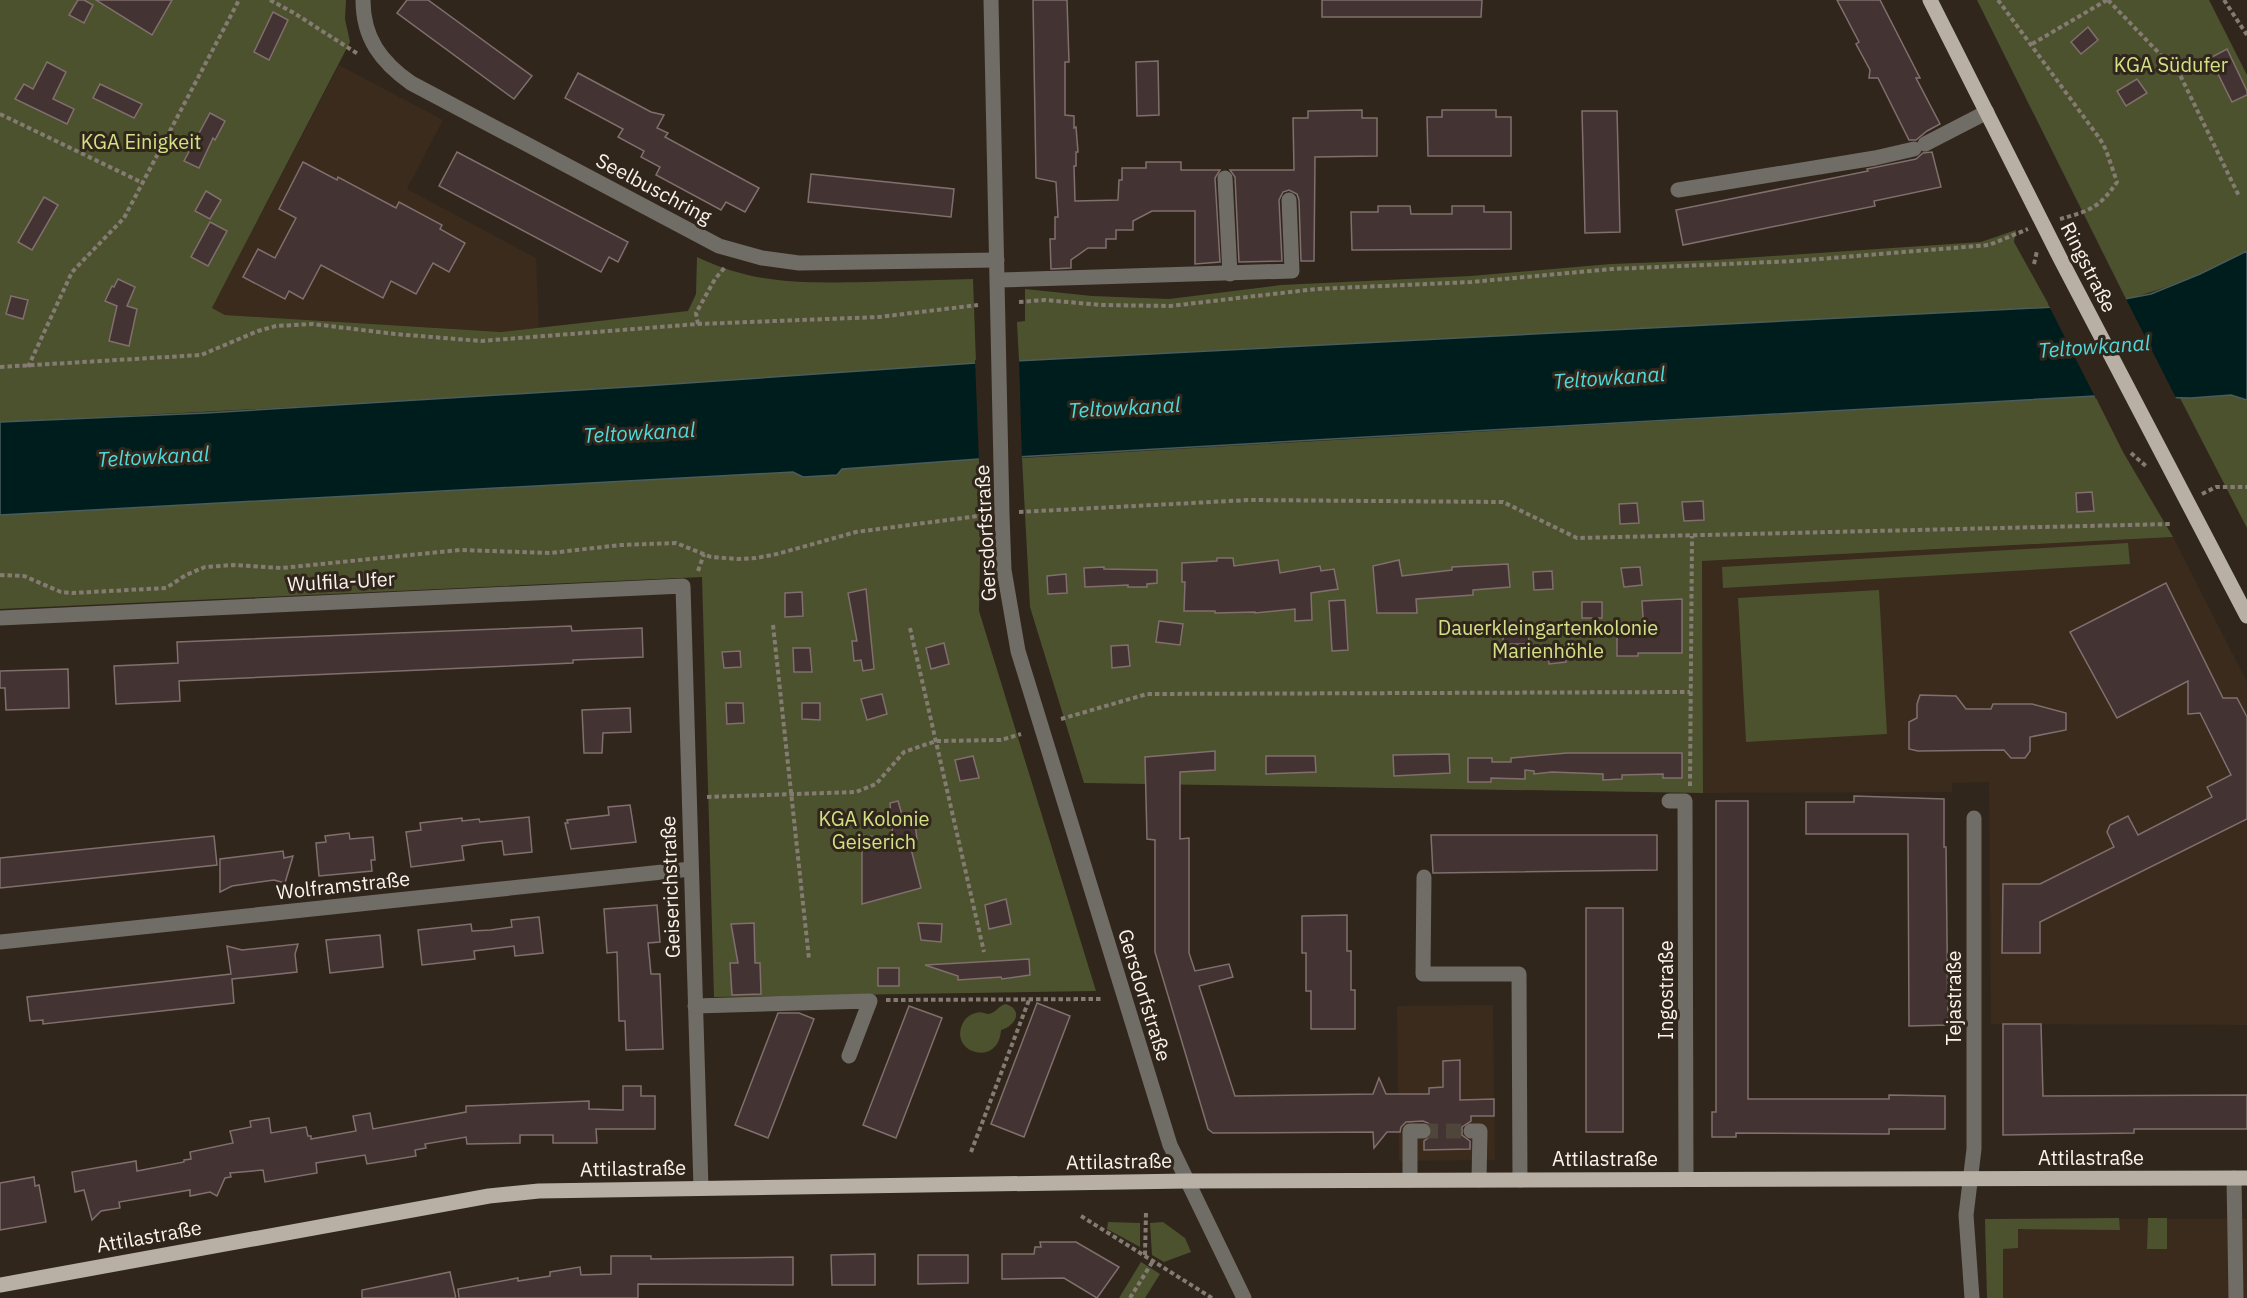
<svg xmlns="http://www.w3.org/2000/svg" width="2247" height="1298" viewBox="0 0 2247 1298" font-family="'IBM Plex Sans',sans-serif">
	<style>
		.built { fill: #3a2b1c }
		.green { fill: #4c522e }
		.water { fill: #001d1d; stroke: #4b5d5b; stroke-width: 1.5 }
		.pier { fill: #30261c }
		.building { fill: #433332; stroke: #816f6e; stroke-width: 1.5 }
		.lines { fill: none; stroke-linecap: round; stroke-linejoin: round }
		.minor-tunnel { stroke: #4e453b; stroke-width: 15; stroke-dasharray: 15 8; stroke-linecap: butt }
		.path { stroke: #847b72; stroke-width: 4; stroke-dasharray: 4.5 3; stroke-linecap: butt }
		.minor { stroke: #706c66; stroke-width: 15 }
		.major { stroke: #b8b0a4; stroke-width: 15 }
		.labels { text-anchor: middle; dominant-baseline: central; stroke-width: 6; stroke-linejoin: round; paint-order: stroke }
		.park-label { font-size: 20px; fill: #d3e184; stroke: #30261c }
		.street-label { font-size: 20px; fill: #faf3ec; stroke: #30261c }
		.water-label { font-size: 21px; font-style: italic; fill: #4edada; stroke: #30261c }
	</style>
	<rect width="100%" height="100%" fill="#30261c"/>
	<!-- built -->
	<g class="built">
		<path d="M339 65 443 120 407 189 536 258 539 328 501 332 225 315 212 308Z"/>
		<path d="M2173 537 2247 682V1025L1991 1024 1989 782 1952 783V792L1703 793 1702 561Z"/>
		<path d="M1493 1005 1495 1160 1399 1161 1397 1006Z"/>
		<path d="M1985 1219H2247V1298H1987Z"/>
	</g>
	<!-- green -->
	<g class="green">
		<path d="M0 0H346L345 19 350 42 212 308 225 315 501 332 688 311 696 294 697 257C756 285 804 283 867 282 903 281 938 280 973 279L976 363C651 386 325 407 0 422Z"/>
		<path d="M1977 0H2209L2247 75V251C2208 270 2169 289 2126 299Z"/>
		<path d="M2016 230 2014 242 2050 307 1019 361 1017 322 1025 321V289L1092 296 1169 299 1281 285 1471 276 1611 264 1715 260 1981 242Z"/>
		<path d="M2231 395 2247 400V528L2180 398Z"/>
		<path d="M2095 396 2123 452 2173 537 1702 561 1703 793 1084 783 1030 607 1022 458Z"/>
		<path d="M979 459 981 509 979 611 1096 991 714 997 702 577 0 609V515L794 472 803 477 837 475 842 469Z"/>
		<path d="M2128 543 2130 564 1723 588 1722 567Z"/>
		<path d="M1879 590 1887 734 1746 742 1738 598Z"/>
		<path d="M1005 1004C1024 1009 1016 1026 1001 1030 999 1067 950 1054 962 1025 964 1019 970 1014 976 1013 980 1011 985 1014 989 1014 995 1013 999 1006 1005 1004Z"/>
		<path d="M2119 1218 2120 1230 2018 1229V1248L2003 1249V1298H1987L1985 1219Z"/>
		<path d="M2148 1218H2167V1249H2147Z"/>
		<path d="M1108 1222 1140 1223V1247L1107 1229Z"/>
		<path d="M1163 1222 1185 1238 1191 1252 1164 1262 1152 1255 1150 1223Z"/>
		<path d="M1141 1262 1160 1274 1145 1298H1119Z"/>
	</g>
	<!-- water -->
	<path class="water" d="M2247 251V400L2231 395 2191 398 2095 396 979 459 842 469 837 475 803 477 793 472 0 515V422L206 413 644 386 976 363 2093 305 2151 294 2200 274Z"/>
	<!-- pier -->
	<g class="pier">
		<path d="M2125 297 2177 400 2096 399 2048 304 2093 302Z"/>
		<path d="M1019 358 1022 461 979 462 975 360Z"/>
	</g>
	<!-- building -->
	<g class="building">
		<path d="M78 0H84L93 5 84 23 69 15Z"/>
		<path d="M96 0H172L152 35Z"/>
		<path d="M407 0H428L532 76 514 99 397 13Z"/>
		<path d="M1033 0H1067L1069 62H1065V115L1074 116V128L1076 127 1078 152H1076V166H1074L1075 201 1118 200 1119 180H1122V168H1146V162H1181V170H1220L1215 178 1220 262 1195 264V211H1152L1133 221V230H1116V239H1106V248H1088L1071 260V268L1051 269 1050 239H1055V217H1058L1056 182 1036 178Z"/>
		<path d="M1322 0H1482L1481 17H1322Z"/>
		<path d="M1837 0H1880L1920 78H1916L1940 124 1927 131 1916 140H1909L1878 78H1869L1870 70 1856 44 1859 42Z"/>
		<path d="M273 12 288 20 269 60 254 52Z"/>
		<path d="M2088 27 2098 40 2081 54 2071 42Z"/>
		<path d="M2227 49 2247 91V95L2232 102 2210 58Z"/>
		<path d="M1158 61 1159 115 1137 116 1136 62Z"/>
		<path d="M47 62 66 72 53 99 74 109 67 124 15 99 24 84 33 89Z"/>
		<path d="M578 73 651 112 664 115 657 128 668 133 665 137 759 188 745 212 726 202 721 210 656 175 660 167 641 157 644 151 618 137 623 129 565 98Z"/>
		<path d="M2137 79 2147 93 2126 106 2117 91Z"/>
		<path d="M100 84 142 104 134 118 93 98Z"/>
		<path d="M1362 110V118H1377V156L1315 157 1314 261H1301L1299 200 1297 194 1289 190 1283 192 1279 200 1282 261 1239 262 1235 177 1230 170H1294L1293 118H1308V111Z"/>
		<path d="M1442 110H1496V117H1511V156H1428L1427 117H1442Z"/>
		<path d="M1582 111H1617L1620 232 1585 233Z"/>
		<path d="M210 113 225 121 215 140 213 138 199 168 184 161Z"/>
		<path d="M457 152 628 242 618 262 609 257 601 272 439 186Z"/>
		<path d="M1932 152 1941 187 1874 201 1875 206 1683 245 1676 210 1868 171 1867 169 1916 159 1923 153Z"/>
		<path d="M303 162 337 180 338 177 396 208 399 202 442 225 440 229 465 243 449 272 433 263 416 294 391 281 383 298 321 265 303 299 289 291 285 299 243 277 258 249 275 258 296 218 279 209Z"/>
		<path d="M811 174 954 189 951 217 808 202Z"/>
		<path d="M206 191 221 200 210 219 195 211Z"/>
		<path d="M44 197 58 205 32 250 18 242Z"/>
		<path d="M1378 206H1410L1411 214H1452V206H1484V212H1511V249L1352 250 1351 212H1378Z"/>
		<path d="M210 222 227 231 208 266 191 257Z"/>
		<path d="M118 279 135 287 127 306 137 309 129 346 109 341 117 306 105 301 112 286 114 287Z"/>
		<path d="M11 296 28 300 23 319 6 314Z"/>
		<path d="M2092 492 2094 511 2077 512 2076 493Z"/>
		<path d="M1703 501 1704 520 1684 521 1682 502Z"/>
		<path d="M1637 503 1639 523 1620 524 1619 504Z"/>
		<path d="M1217 558H1233L1234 566 1278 560 1280 573 1320 566 1321 571 1334 569 1338 589 1311 593 1312 620 1295 621V609L1255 613V612L1215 613V611H1184L1185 582H1182V563L1217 561Z"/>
		<path d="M1399 560 1402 576 1452 570V567L1508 564 1510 587 1473 590V595L1416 599 1417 613H1377L1373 566Z"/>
		<path d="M1104 567V569L1157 570V583L1147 584V587H1128V585L1085 587 1084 568Z"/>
		<path d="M1640 567 1642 585 1624 587 1621 568Z"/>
		<path d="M1552 571 1553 589 1534 590 1533 572Z"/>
		<path d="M1066 574 1067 593 1048 594 1047 576Z"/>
		<path d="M2166 583 2223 698H2237L2247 717V819L2040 922V953H2002L2003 884H2040L2114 847 2107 832 2110 825 2128 816 2138 835 2212 797 2207 787 2231 775 2200 713 2188 714V681L2117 718 2070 632Z"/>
		<path d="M866 589 874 669 863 671 861 660 854 661 852 641H857L848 593Z"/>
		<path d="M802 592 803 616 785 617V593Z"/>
		<path d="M1682 599V653H1638V656H1617V633H1644L1642 601Z"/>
		<path d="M1345 600 1348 650 1332 651 1329 601Z"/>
		<rect x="1582" y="602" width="20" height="16"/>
		<path d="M1159 621 1183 624 1180 645 1156 642Z"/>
		<path d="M1503 623H1528L1529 644H1503Z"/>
		<path d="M571 626 572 631 642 628 643 657 573 660V663L179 681 180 701 116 704 114 666 178 663 177 642Z"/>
		<path d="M944 643 949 664 931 669 926 648Z"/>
		<path d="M1128 645 1130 666 1112 668 1111 646Z"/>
		<path d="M1564 646 1566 662 1549 664 1548 647Z"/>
		<path d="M793 648H810L812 672H794Z"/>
		<path d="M740 651 741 667 724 668 722 652Z"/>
		<path d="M68 669 69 708 6 710 5 688H0V671Z"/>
		<path d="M882 694 887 714 867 720 861 699Z"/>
		<path d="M1920 695 1956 696 1966 709H1991L1993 704H2032L2066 713V730L2030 737V751L2025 758H2011L2004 750 1918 751 1909 749V722L1917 718V704Z"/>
		<path d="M726 703H743L744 723 727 724Z"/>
		<path d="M802 703H820V720L802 719Z"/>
		<path d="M630 708 631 732 603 733 602 753H584L582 710Z"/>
		<path d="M1215 751V770L1180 772V839L1189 838V953L1195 971 1229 964 1233 977 1199 986 1235 1096 1373 1094 1379 1078 1386 1094H1429V1088L1443 1087V1061L1460 1060V1100L1494 1099V1116H1471V1121L1462 1127V1135L1470 1141V1149L1424 1150V1141L1431 1136 1433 1130 1428 1123 1423 1121 1406 1122 1401 1127 1400 1132H1387L1374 1148 1373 1132 1213 1133 1208 1129 1155 952V840L1147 839 1145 757Z"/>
		<path d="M1567 753H1682V778H1663V774L1622 775V779L1603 780V774L1552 772 1534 774V771L1525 770V779L1491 778V782H1468V758H1492V762H1511V758Z"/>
		<path d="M1449 754 1450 773 1394 776 1393 755Z"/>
		<path d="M973 756 979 778 960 781 955 760Z"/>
		<path d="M1266 756H1315L1316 772 1266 774Z"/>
		<path d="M1854 796 1944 799V847H1946L1948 1025 1909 1026 1908 834H1806V802H1854Z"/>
		<path d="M898 801 904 822H907V825L915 824 917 839 909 841 921 888 862 904V835L893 839 890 803Z"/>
		<path d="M1716 801H1748V1099H1889V1095L1945 1096V1129H1889V1134L1736 1133V1137H1712V1112H1716Z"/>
		<path d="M630 805 636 842 571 849 565 823H568L567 820 609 815 608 807Z"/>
		<path d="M529 817 532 852 504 855 502 841 482 843 462 846 464 860 411 867 406 832 421 830 420 823 462 818V821L479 819 480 822Z"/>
		<path d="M349 833 350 839 373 837 375 860H371L372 871 319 876 316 843 326 842 325 836Z"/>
		<path d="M1431 835H1657V870L1433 873Z"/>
		<path d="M214 836 217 865 0 888V858Z"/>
		<path d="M283 851 284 858 293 856 285 883 274 880 232 886 220 892V859Z"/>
		<path d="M1006 899 1011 924 989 929 985 905Z"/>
		<path d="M657 905 660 942 648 943 651 974H660L663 1049 626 1050 625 1021H619L617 952 607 953 604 909Z"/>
		<rect x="1586" y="908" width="37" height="224"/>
		<path d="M1347 915V951H1351V990H1355V1029H1311V991H1306V953H1302V916Z"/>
		<path d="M539 917 543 953 515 956 514 946 474 951 475 959 422 965 418 930 471 924 472 931 491 930 512 927 511 920Z"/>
		<path d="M754 923 755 963H760L761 994 732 995 730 963H738L731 924Z"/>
		<path d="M918 923 942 924 941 942 921 940Z"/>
		<path d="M380 935 383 967 330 973 326 940Z"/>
		<path d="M298 944 295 954 297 972 232 979 234 1003 43 1024V1020L30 1021 27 997 231 974 227 946 242 950Z"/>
		<path d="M1029 959 1030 975 1002 979 1001 977 958 980V976L925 965Z"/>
		<rect x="878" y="968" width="21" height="18"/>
		<path d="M1037 1003 1070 1016 1024 1137 991 1124Z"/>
		<path d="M909 1006 942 1018 896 1138 863 1125Z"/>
		<path d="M778 1013H799L814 1019 768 1138 735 1125Z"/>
		<path d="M2003 1024H2041L2043 1096 2247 1095V1129H2134V1133L2003 1135Z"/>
		<path d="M623 1086H641V1096H655V1129H596L597 1143H553V1135H520V1143L467 1144 466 1137 425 1144 426 1148 415 1150 416 1156 392 1160 367 1164 365 1155 316 1163 317 1173 265 1182 263 1170 230 1173 231 1177 225 1178 217 1196 210 1192 190 1196V1190L119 1202 120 1208 101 1211 92 1220 84 1190 75 1192 72 1172 136 1161 137 1171 184 1162V1160L191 1159 190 1152 233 1143 230 1131 251 1127 250 1121 269 1118 271 1133 306 1127 308 1136H311V1139L356 1131 353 1116 370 1113 373 1129 466 1112V1106L589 1101V1109L623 1110Z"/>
		<path d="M34 1177 35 1186 39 1185 46 1222 0 1230V1183Z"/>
		<path d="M1040 1242H1076L1119 1267 1097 1298 1064 1278 1002 1279V1254H1034L1035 1247H1041Z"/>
		<path d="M875 1254V1285H832L831 1255Z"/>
		<path d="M918 1255H968V1283L918 1284Z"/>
		<path d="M611 1256H651V1259L793 1257V1285L638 1284V1298H459L458 1289 518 1278V1281L550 1276V1272L580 1267 581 1275 611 1274Z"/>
		<path d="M450 1272 456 1298H362V1290Z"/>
	</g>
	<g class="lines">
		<!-- minor-tunnel -->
		<path class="minor-tunnel" d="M1423 1131H1471"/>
		<!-- path -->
		<g class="path">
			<path d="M270 0 294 13 358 54"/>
			<path d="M1998 0 2100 139 2106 150 2117 182C2100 207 2090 211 2060 219"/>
			<path d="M2108 0 2180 75 2239 196"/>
			<path d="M2224 0 2247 35"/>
			<path d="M2032 44 2107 0"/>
			<path d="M0 114 143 183"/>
			<path d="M2034 264 2037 251"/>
			<path d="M1019 302 1045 300 1101 305 1170 306 1316 289 1471 282 1612 269 1795 261 1989 245 2028 229"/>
			<path d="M698 324 696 313 715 279 726 266"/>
			<path d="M0 367 201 355 258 331 276 326 313 324 395 334 481 341 698 324 879 317 978 305"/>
			<path d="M28 367 72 272 124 218 239 0"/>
			<path d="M2131 453 2147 467"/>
			<path d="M2202 494 2216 487H2247"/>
			<path d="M1019 512 1249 500 1503 502 1577 538 2170 524"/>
			<path d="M698 571 704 554"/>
			<path d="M0 575 24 576 61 592 72 593 166 588 186 575 205 567 233 565 282 568 460 550 550 553 621 545 676 543 711 557 738 559 756 558 777 554 856 532 986 515"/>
			<path d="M773 625 809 959"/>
			<path d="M910 628 984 952"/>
			<path d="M1061 719 1147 694 1690 692"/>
			<path d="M1690 786 1692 536"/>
			<path d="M707 797 856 792 876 784 904 752 936 741 1001 740 1021 734"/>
			<path d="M886 1000 1102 999"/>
			<path d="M971 1152 1029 1000"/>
			<path d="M1081 1216 1212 1298"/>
			<path d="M1145 1255 1146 1212"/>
			<path d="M1130 1298 1153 1261"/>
		</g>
		<!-- minor -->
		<g class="minor">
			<path d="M363 0C363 38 381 62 411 83L719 246 762 258 799 263 997 260"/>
			<path d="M991 0 1002 514 1004 570 1018 651 1170 1145 1244 1298"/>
			<path d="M1925 144 1987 112"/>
			<path d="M1225 178 1230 274"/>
			<path d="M1678 190 1875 158 1914 149"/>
			<path d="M998 280 1292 271 1289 200"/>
			<path d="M0 618 683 586 701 1188"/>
			<path d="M1669 801H1685L1686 1179"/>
			<path d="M1424 877 1423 974H1519L1520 1180"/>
			<path d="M0 942 691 869"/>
			<path d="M695 1006 870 1001 849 1056"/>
			<path d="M1471 1131H1480L1479 1180"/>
			<path d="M2234 1178 2236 1298"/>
			<path d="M1410 1180V1131H1423"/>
			<path d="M1972 1298 1966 1215 1974 1149V818"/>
		</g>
		<!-- major -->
		<g class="major">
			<path d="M1930 0 2061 260 2247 616"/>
			<path d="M0 1285 489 1196 539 1191 1186 1181 2247 1178"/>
		</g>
	</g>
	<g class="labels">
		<!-- park labels -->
		<g class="park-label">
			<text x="2171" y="64">KGA Südufer</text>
			<text x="141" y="141">KGA Einigkeit</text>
			<text x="1548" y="627">Dauerkleingartenkolonie<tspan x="1548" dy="23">Marienhöhle</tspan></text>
			<text x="874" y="818">KGA Kolonie<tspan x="874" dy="23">Geiserich</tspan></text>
		</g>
		<!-- street labels -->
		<g class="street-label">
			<text transform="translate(654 188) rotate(28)">Seelbuschring</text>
			<text transform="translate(2089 267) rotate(63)">Ringstraße</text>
			<text transform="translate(985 533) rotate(-93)">Gersdorfstraße</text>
			<text transform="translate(341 581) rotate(-3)">Wulfila-Ufer</text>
			<text transform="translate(343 885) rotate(-6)">Wolframstraße</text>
			<text transform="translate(670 887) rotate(-92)">Geiserichstraße</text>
			<text transform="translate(1665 990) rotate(-90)">Ingostraße</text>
			<text transform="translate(1145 995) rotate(73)">Gersdorfstraße</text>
			<text transform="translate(1953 998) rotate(-90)">Tejastraße</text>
			<text x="2091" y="1157">Attilastraße</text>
			<text x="1605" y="1158">Attilastraße</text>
			<text transform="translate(1119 1161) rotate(-1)">Attilastraße</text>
			<text transform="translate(633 1168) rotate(-1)">Attilastraße</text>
			<text transform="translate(149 1236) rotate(-10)">Attilastraße</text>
		</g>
		<!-- water labels -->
		<g class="water-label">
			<text transform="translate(2094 346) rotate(-4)">Teltowkanal</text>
			<text transform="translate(1609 377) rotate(-4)">Teltowkanal</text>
			<text transform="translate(1124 407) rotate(-3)">Teltowkanal</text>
			<text transform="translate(639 432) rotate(-3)">Teltowkanal</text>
			<text transform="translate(153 456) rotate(-3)">Teltowkanal</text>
		</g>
	</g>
</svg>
